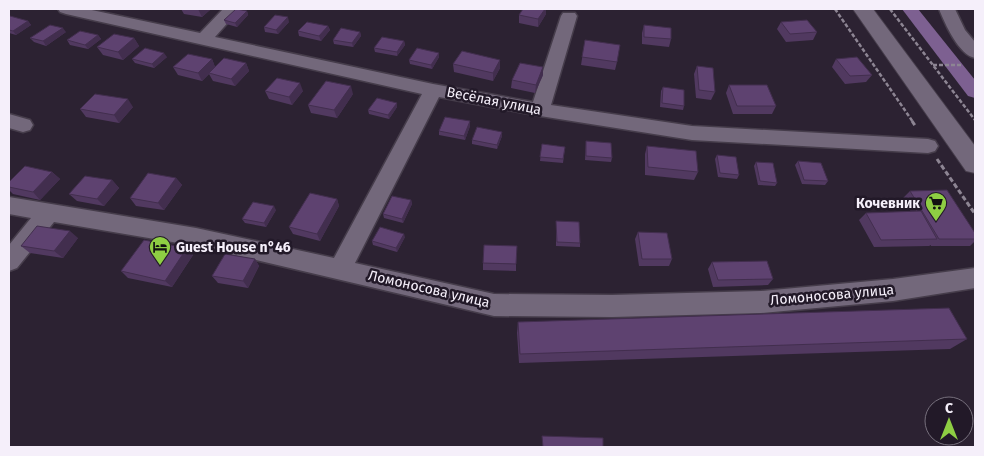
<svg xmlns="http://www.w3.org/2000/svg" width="984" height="456" viewBox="0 0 984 456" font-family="'Fira Sans',sans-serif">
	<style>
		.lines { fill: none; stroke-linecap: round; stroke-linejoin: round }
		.canal { fill: #7d6091; fill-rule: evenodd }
		.minor-casing { stroke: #463d4b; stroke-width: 3 }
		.secondary-casing { stroke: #463d4b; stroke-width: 2 }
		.path-far1 { stroke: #8d8593; stroke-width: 2.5; stroke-dasharray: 4 2; stroke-linecap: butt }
		.path { stroke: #8d8593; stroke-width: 3; stroke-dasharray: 5 2.5; stroke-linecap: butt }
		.minor { fill: #73687b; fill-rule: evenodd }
		.secondary { fill: #73687b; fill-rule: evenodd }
		.wall { fill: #513960 }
		.shaded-wall { fill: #422e4e }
		.building { fill: #5e4270; stroke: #422e4e }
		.labels { text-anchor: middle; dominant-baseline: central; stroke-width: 5; stroke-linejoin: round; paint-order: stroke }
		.street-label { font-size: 14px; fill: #f5effa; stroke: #221928 }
		.poi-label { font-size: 14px; font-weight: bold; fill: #f5effa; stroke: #221928; text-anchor: end }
	</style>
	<rect width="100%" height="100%" fill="#2c2232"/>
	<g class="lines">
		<!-- canal -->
		<path class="canal" d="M902 9H918L975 80V98L968 96Z"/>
		<!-- minor casing -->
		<g class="minor-casing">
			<g id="minor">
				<path d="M58 9H87L200 33 223 9H240L215 37 433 84 533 102 561 16 563 13H575L577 16 551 105 692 126 928 139 935 141 938 146 935 151 928 153 692 140 540 116 439 97 355 263 494 294 612 295 761 291 893 279 975 268V288L893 301 761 313 612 317 494 316 196 246 54 222 17 268 9 271V245L31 218 9 214V197L196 228 334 258 422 94 66 14 60 12Z"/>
				<path d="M939 9H955L965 30 975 42V58C959 55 945 24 939 9Z"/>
				<path d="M9 114 30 120 33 125 30 130 23 132 9 128Z"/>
			</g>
		</g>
		<!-- secondary casing -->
		<g class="secondary-casing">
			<path id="secondary" d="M853 9H873L975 146V173L966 171Z"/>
		</g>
		<!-- path-far1 -->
		<g class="path-far1">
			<path d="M835 9 913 122"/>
			<path d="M890 9 975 120"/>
			<path d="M933 65H962"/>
		</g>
		<!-- path -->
		<g class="path">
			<path d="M912 121 916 127"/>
			<path d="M937 159 975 214"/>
		</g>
		<!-- minor -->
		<use href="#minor" class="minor"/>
		<!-- secondary -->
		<use href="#secondary" class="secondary"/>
	</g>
	<!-- wall -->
	<g class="wall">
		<path d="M181 9H211L202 17 184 14Z"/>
		<path d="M523 9H546V14L538 27 519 23V15Z"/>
		<path d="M247 11 248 15 237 27 226 24 224 20Z"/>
		<path d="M9 17 28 21 31 25 16 35 9 33Z"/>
		<path d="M289 22 278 34 265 32 264 27Z"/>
		<path d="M781 22 817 32 813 40 786 42 777 29Z"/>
		<path d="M644 25 671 39 669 47 642 44V33Z"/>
		<path d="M328 26 330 30 321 41 299 36 298 31Z"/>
		<path d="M66 32 46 46 34 42 30 38Z"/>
		<path d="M360 32 361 36 353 47 334 44 333 40Z"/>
		<path d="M98 35 101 39 88 49 70 45 67 40Z"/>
		<path d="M134 38 139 46 123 60 103 55 97 47Z"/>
		<path d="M585 40 617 62 615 70 581 65Z"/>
		<path d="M404 41 405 45 397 56 375 52 374 48Z"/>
		<path d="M439 53V57L432 69 410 64 409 60Z"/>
		<path d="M167 57 154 68 135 63 132 59Z"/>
		<path d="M212 59 215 67 246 63 249 71 235 86 213 81 209 74 202 81 178 75 173 67Z"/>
		<path d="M836 59 872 75 866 82 845 84 832 67Z"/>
		<path d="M453 64 500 68 493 81 454 72Z"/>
		<path d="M697 66 715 92 711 100 696 98 694 74Z"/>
		<path d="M543 75 535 93 511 88 512 80Z"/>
		<path d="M729 85 776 106 772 114H733L726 93Z"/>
		<path d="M663 87 684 106 683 110 660 107 661 91Z"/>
		<path d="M265 91H303L292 105 269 99Z"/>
		<path d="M353 94 337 118 311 113 308 105Z"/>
		<path d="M397 103V107L389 119 369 114 368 110Z"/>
		<path d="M133 107 119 123 86 117 80 109Z"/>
		<path d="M470 121V126L465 140 439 135V131Z"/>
		<path d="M502 136 497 149 472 144V140Z"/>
		<path d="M586 141 612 158 611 162 585 160Z"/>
		<path d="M542 144 565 147 563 163 540 161Z"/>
		<path d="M647 146 698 172 694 180 645 175V154Z"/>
		<path d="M717 155 739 175 737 179 718 177 715 159Z"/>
		<path d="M798 161 828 181 825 185 802 184 795 165Z"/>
		<path d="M756 162 777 183 775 186 758 185 754 166Z"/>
		<path d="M52 172 60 179 40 200 13 194 9 190V182Z"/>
		<path d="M176 178 182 185 164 210 136 206 130 198Z"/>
		<path d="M112 180 119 188 104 206 77 201 69 194Z"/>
		<path d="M910 191 975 233V241L970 246H931V245L929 246 874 247 859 220 866 213 911 212 903 198Z"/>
		<path d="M337 199 339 206 320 241 293 234 289 227Z"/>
		<path d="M411 200 412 204 403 223 384 218 383 214Z"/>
		<path d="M276 210 266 227 245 223 242 219Z"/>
		<path d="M556 221 580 243V247L556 246Z"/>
		<path d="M638 232 672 259 669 266H639L635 239Z"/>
		<path d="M405 237 397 252 373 245 372 241Z"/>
		<path d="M78 238 63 258 30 253 21 246Z"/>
		<path d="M187 248 193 255 172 287 128 278 121 271Z"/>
		<path d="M255 259 259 266 248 288 218 283 212 276Z"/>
		<path d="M712 262 773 279 768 285 713 287 708 269Z"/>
		<path d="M483 263 516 264V271L483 270Z"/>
		<path d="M518 322 967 339 950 349 519 363 517 333Z"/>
	</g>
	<!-- shaded-wall -->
	<g class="shaded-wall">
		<path d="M198 9H211L202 17Z"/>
		<path d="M545 9H546V14L538 27V19Z"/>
		<path d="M247 11 248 15 237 27 235 23Z"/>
		<path d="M288 17 289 22 278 34 276 30Z"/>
		<path d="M28 21 31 25 16 35 13 31Z"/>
		<path d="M328 26 330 30 321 41 319 36Z"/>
		<path d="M63 28 66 32 46 46 43 41Z"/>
		<path d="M360 32 361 36 353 47 352 43Z"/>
		<path d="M98 35 101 39 88 49 85 45Z"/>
		<path d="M134 38 139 46 123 60 118 52Z"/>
		<path d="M404 41 405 45 397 56V52Z"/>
		<path d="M164 53 167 57 154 68 152 64Z"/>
		<path d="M439 53V57L432 69 431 65Z"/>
		<path d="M212 59 215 67 202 81 198 73Z"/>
		<path d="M500 60V68L493 81V73Z"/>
		<path d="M246 63 249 71 235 86 231 79Z"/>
		<path d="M543 67V75L535 93 536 85Z"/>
		<path d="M300 83 303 91 292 105 289 97Z"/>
		<path d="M351 86 353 94 337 118 334 110Z"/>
		<path d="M128 99 133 107 119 123 114 115Z"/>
		<path d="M397 103V107L389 119 388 115Z"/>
		<path d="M470 121V126L465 140 464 136Z"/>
		<path d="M502 132V136L497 149V145Z"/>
		<path d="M52 172 60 179 40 200 33 192Z"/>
		<path d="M176 178 182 185 164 210 158 203Z"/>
		<path d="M112 180 119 188 104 206 97 199Z"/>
		<path d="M337 199 339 206 320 241 317 234Z"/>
		<path d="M411 200 412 204 403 223 402 219Z"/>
		<path d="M274 206 276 210 266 227 264 223Z"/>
		<path d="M70 231 78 238 63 258 54 251Z"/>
		<path d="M404 234 405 237 397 252 396 248Z"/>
		<path d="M187 248 193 255 172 287 165 281Z"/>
		<path d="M255 259 259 266 248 288 243 281Z"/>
	</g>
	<!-- building -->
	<g class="building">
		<path d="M236 9 247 11 235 23 224 20Z"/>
		<path d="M523 9H545L538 19 519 15Z"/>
		<path d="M275 15 288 17 276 30 264 27Z"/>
		<path d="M10 16 28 21 13 31 9 30V17Z"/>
		<path d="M807 20 817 32 790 34 781 22Z"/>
		<path d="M307 22 328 26 319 36 298 31Z"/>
		<path d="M50 25 63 28 43 41 30 38Z"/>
		<path d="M644 25 671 28V39L644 37Z"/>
		<path d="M341 28 360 32 352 43 333 40Z"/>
		<path d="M80 31 98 35 85 45 67 40Z"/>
		<path d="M114 34 134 38 118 52 97 47Z"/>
		<path d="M382 37 404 41 397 52 374 48Z"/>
		<path d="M585 40 620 45 617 62 582 57Z"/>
		<path d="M145 48 164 53 152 64 132 59Z"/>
		<path d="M417 48 439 53 431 65 409 60Z"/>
		<path d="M462 51 500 60 493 73 453 64Z"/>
		<path d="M188 54 212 59 198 73 173 67Z"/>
		<path d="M857 57 872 75 850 76 836 59Z"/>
		<path d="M224 58 246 63 231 79 209 73Z"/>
		<path d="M520 63 543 67 536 85 512 80Z"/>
		<path d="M697 66 713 68 715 92 699 90Z"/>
		<path d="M277 78 300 83 289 97 265 91Z"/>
		<path d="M326 81 351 86 334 110 308 105Z"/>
		<path d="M729 85H767L776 106H737Z"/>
		<path d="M663 87 684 90V106L662 103Z"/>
		<path d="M95 94 128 99 114 115 80 109Z"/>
		<path d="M377 98 397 103 388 115 368 110Z"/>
		<path d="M445 117 470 121 464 136 439 131Z"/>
		<path d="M477 127 502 132 497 145 472 140Z"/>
		<path d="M586 141 611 143 612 158 586 156Z"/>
		<path d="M542 144 565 147 563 159 540 157Z"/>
		<path d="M647 146 696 151 698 172 648 167Z"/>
		<path d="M717 155 736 157 739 175 720 173Z"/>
		<path d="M798 161 821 163 828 181 804 180Z"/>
		<path d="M756 162 773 163 777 183 760 181Z"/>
		<path d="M25 166 52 172 33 192 9 187V182Z"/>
		<path d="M148 173 176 178 158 203 130 198Z"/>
		<path d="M85 176 112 180 97 199 69 194Z"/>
		<path d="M947 190 975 233V239H939L910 191Z"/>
		<path d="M310 193 337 199 317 234 289 227Z"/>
		<path d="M392 196 411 200 402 219 383 214Z"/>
		<path d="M253 202 274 206 264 223 242 219Z"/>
		<path d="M921 211 937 239 881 240 866 213Z"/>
		<path d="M556 221 579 222 580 243 557 242Z"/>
		<path d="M37 226 70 231 54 251 21 246Z"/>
		<path d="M380 227 404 234 396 248 372 241Z"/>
		<path d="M638 232 667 233 672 259H642Z"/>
		<path d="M144 240 187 248 165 281 121 271Z"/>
		<path d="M484 245 517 246 516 264 483 263Z"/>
		<path d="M225 254 255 259 243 281 212 276Z"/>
		<path d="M767 261 773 279 718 280 712 262Z"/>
		<path d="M949 308 967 339 520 354 518 322Z"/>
		<path d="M542 436 603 438V447H543Z"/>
	</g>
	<!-- icons -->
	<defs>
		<g id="supermarket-pin" transform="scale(1.125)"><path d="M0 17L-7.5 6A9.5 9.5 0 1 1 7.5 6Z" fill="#8ece43" stroke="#221928"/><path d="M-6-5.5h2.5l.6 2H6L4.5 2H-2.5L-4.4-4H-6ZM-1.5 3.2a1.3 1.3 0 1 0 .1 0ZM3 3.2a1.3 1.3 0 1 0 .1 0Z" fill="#111"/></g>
		<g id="hotel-pin" transform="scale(1.125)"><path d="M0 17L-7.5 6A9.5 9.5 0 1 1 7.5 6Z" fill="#8ece43" stroke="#221928"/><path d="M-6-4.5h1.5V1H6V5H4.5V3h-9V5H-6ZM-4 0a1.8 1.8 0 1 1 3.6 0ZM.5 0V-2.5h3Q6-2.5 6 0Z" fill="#111"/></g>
	</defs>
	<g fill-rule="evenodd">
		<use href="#supermarket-pin" x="936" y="203"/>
		<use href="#hotel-pin" x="160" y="247"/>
	</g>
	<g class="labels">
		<!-- street labels -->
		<g class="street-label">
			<text transform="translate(494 101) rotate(11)">Весёлая улица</text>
			<text transform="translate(429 289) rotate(13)">Ломоносова улица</text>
			<text transform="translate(832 295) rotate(-5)">Ломоносова улица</text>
		</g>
		<!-- poi labels -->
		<g class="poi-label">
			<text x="920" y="203">Кочевник</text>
			<text x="176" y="247" text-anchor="start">Guest House n°46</text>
		</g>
	</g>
	<!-- border -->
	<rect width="984" height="456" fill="none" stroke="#f5effa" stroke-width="20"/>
	<!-- north arrow -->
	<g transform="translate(949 421)"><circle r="24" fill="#221928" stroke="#766f7c"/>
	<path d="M0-4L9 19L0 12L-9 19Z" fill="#8ece43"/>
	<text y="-8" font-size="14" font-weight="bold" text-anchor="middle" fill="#f5effa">С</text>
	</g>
</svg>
